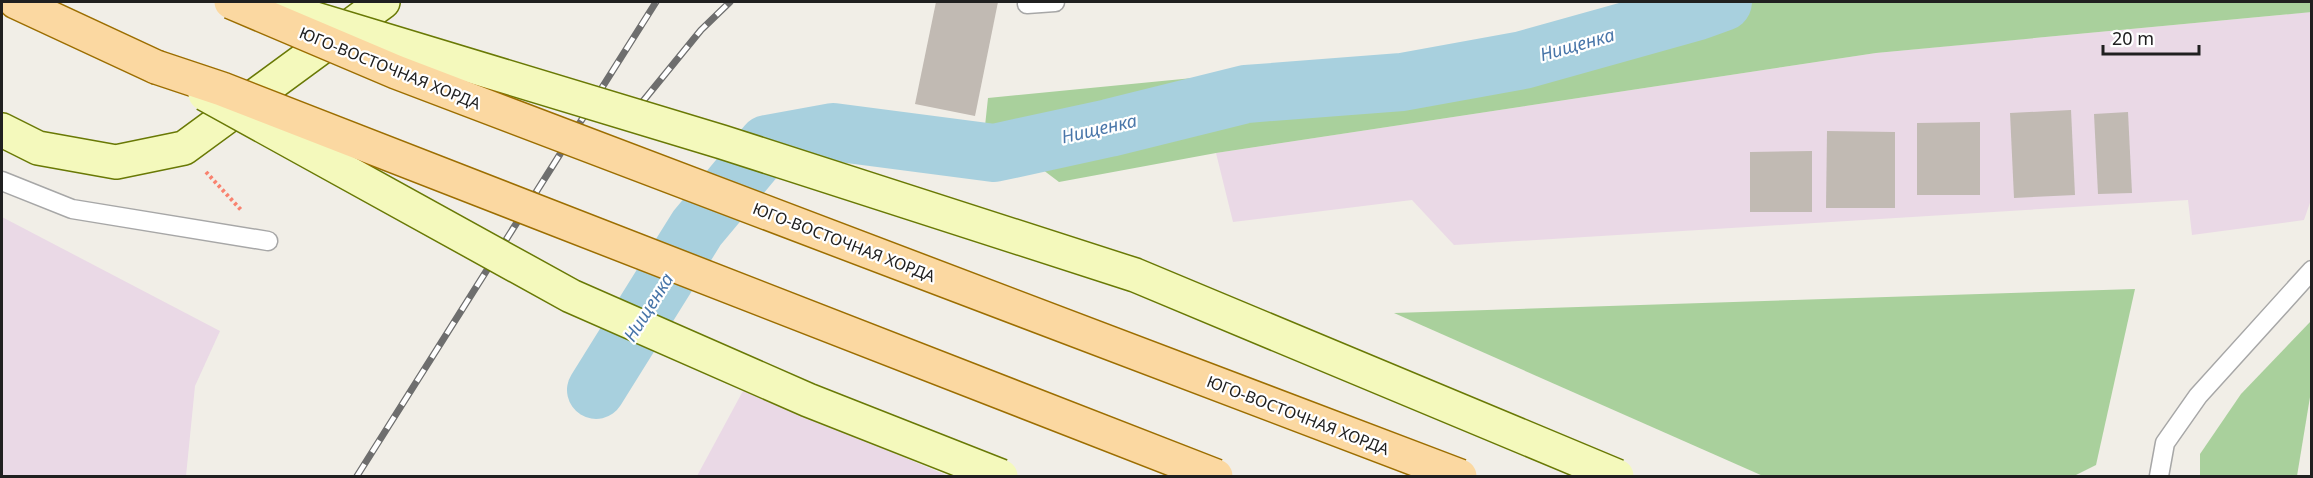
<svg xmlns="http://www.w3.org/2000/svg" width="2313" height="478" viewBox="0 0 2313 478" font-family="'Noto Sans',sans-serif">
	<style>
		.industrial { fill: #ead9e6 }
		.forest { fill: #a9d09c }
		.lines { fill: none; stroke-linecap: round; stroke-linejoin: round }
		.river { stroke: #a8d0de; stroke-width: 58 }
		.building { fill: #c1bab3 }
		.lane-casing { stroke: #a7a7a7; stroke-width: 21 }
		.secondary-casing { stroke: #697905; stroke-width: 36 }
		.primary-casing { stroke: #9c6e01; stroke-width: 36 }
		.path { stroke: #f9826f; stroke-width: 4; stroke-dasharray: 3 3; stroke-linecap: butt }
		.lane { stroke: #fff; stroke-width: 18 }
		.secondary { stroke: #f4f9bc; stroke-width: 33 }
		.primary { stroke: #fbd8a1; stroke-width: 33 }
		.rail-casing { stroke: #6e6e6e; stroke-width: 7 }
		.rail { stroke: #fff; stroke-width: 4.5; stroke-dasharray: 14; stroke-linecap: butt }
		.secondary-bridge-casing { stroke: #697905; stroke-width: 36; stroke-linecap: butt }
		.primary-bridge-casing { stroke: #9c6e01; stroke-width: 36; stroke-linecap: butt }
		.secondary-bridge { stroke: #f4f9bc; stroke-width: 33 }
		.primary-bridge { stroke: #fbd8a1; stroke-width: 33 }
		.labels { text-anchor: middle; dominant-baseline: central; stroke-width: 4.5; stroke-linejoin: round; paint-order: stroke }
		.street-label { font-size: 16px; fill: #202020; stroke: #fff }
		.water-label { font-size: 18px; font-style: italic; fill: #4976a9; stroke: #fff }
	</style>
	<rect width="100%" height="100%" fill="#f1eee7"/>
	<!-- industrial -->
	<g class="industrial">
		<path d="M2311 12 2312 197 2304 220 2192 235 2188 200 1454 245 1412 200 1233 222 1216 153 1876 53Z"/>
		<path d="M2 217 220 331 195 386 186 476H2Z"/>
		<path d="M744 389 948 476H697Z"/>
	</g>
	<!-- forest -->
	<g class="forest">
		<path d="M1750 2H2311L2312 12 1876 53 1216 153 1059 182 985 126 988 98 1429 55Z"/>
		<path d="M2135 289 2096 465 2074 476H1763L1394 313Z"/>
		<path d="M2311 321V391L2297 476H2200V454L2241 394Z"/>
	</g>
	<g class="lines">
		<!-- river -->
		<path class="river" d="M596 390 697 228 767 144 833 132 994 153 1109 128 1246 94 1402 82 1523 60 1698 11 1723 2"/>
	</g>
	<!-- building -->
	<g class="building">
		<path d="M936 2H998L975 116 915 104Z"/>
		<path d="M2071 110 2075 195 2014 198 2010 113Z"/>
		<path d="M2128 112 2132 193 2098 194 2094 114Z"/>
		<path d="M1980 122V195H1917V123Z"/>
		<path d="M1827 131 1895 132V208H1826Z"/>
		<path d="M1812 151V212H1750V152Z"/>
	</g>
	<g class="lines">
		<!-- lane casing -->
		<g class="lane-casing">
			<g id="lane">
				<path d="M1027 4 1055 2"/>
				<path d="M2 181 72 209 268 241"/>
				<path d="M2159 476 2165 443 2198 396 2312 270"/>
			</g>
		</g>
		<!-- secondary casing -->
		<g class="secondary-casing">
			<path id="secondary" d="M2 130 38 148 116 162 184 148 383 2"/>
		</g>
		<!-- primary casing -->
		<g class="primary-casing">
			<path id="primary" d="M16 2 156 67"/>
		</g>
		<!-- path -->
		<path class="path" d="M206 172 242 211"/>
		<!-- lane -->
		<use href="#lane" class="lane"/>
		<!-- secondary -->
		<use href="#secondary" class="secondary"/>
		<!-- primary -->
		<use href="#primary" class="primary"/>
		<!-- rail casing -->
		<g class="rail-casing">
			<g id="rail">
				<path d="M626 122 701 30 730 2"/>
				<path d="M357 476 656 2"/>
			</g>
		</g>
		<!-- rail -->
		<use href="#rail" class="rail"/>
		<!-- secondary-bridge casing -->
		<g class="secondary-bridge-casing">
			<g id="secondary-bridge">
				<path d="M269 5 722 142 1135 275 1617 476"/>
				<path d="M205 94 571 296 808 400 1001 476"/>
			</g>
		</g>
		<!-- primary-bridge casing -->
		<g class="primary-bridge-casing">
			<g id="primary-bridge">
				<path d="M231 2 396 72 1460 476"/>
				<path d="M156 67 222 89 1216 476"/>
			</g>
		</g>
		<!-- secondary-bridge -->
		<use href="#secondary-bridge" class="secondary-bridge"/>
		<!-- primary-bridge -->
		<use href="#primary-bridge" class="primary-bridge"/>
	</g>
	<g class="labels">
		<!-- street labels -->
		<g class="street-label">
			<text transform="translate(390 68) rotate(22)">ЮГО-ВОСТОЧНАЯ ХОРДА</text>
			<text transform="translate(844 242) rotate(21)">ЮГО-ВОСТОЧНАЯ ХОРДА</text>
			<text transform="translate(1298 415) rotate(21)">ЮГО-ВОСТОЧНАЯ ХОРДА</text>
		</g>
		<!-- water labels -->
		<g class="water-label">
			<text transform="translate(1577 44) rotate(-16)">Нищенка</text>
			<text transform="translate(1099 128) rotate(-13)">Нищенка</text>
			<text transform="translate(648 307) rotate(-58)">Нищенка</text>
		</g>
	</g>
	<!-- border -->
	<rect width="2313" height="478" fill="none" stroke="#202020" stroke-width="6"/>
	<!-- scale -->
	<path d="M2103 45v9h96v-9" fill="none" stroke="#202020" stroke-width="3"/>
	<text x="2112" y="45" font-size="18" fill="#202020" stroke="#ffffff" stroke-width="4.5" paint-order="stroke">20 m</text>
</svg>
